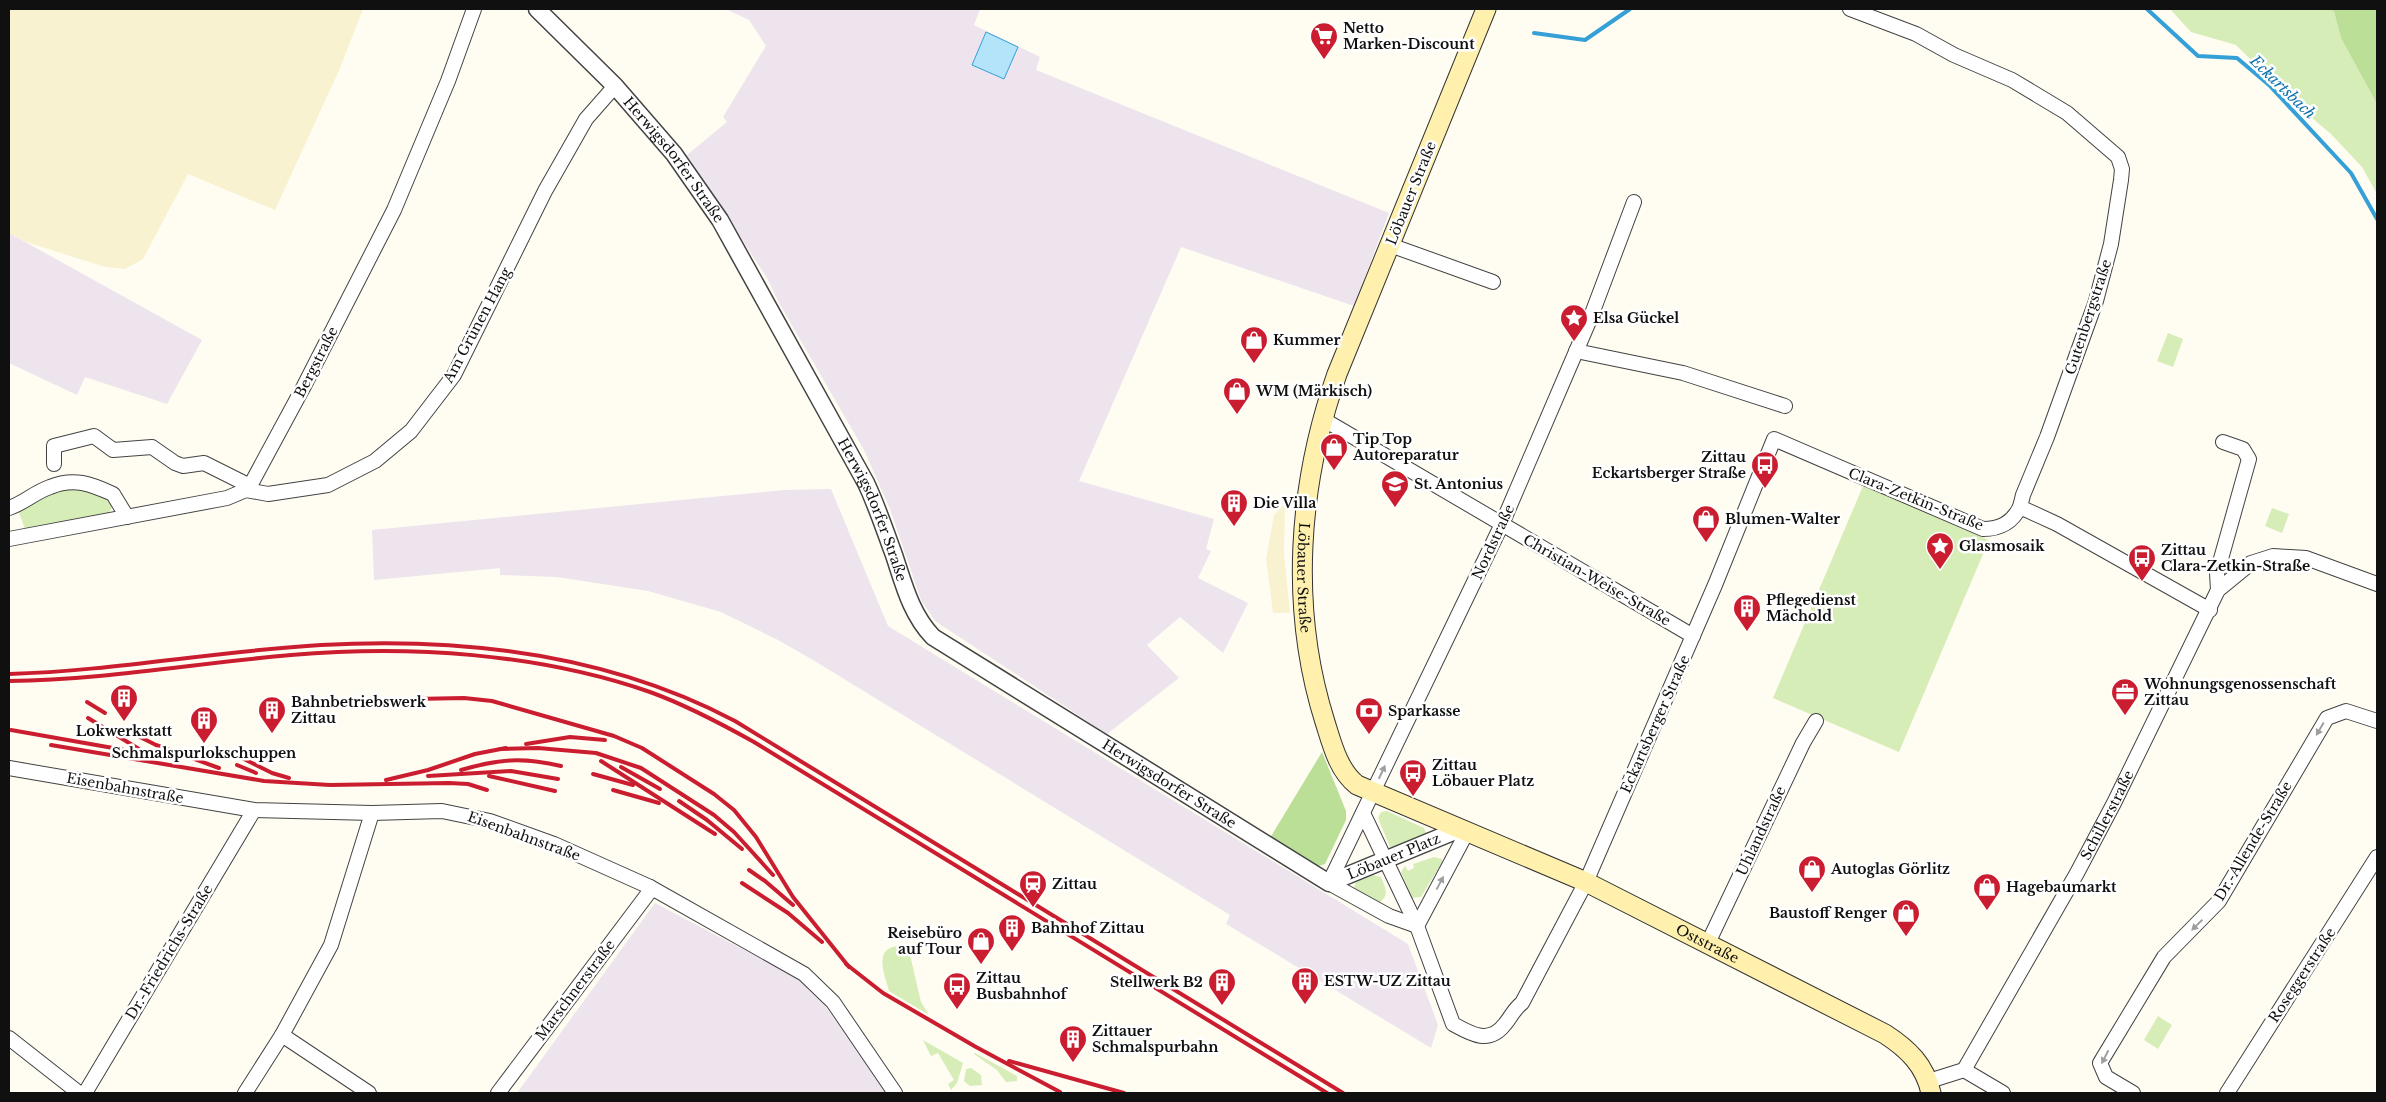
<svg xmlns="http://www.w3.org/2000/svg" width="2386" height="1102" viewBox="0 0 2386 1102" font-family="'Libre Baskerville',serif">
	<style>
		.industrial { fill: #ede4ee }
		.farmland { fill: #f8f2d0 }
		.green { fill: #d7edb8 }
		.forest { fill: #bbdf96 }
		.water { fill: #b3e4fa; stroke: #34a0d7 }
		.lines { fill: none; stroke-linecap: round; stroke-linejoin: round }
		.stream { stroke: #34a0d7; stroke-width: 4 }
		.minor-casing { stroke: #434343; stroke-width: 16 }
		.tertiary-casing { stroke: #434343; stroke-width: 19 }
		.secondary-casing { stroke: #323232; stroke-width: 21 }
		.minor { stroke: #fff; stroke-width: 14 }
		.tertiary { stroke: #fff; stroke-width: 16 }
		.secondary { stroke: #fff1ad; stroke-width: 19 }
		.rail { stroke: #cb1d30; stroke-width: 4 }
		.oneway { fill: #9f9f9f }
		.labels { text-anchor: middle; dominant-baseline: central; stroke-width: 5; stroke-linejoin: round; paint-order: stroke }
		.poi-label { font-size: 14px; font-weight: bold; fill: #101010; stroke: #fff; text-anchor: start }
		.street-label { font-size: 14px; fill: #101010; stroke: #fff }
		.water-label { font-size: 15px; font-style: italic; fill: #0f71ac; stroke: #fff }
	</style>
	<rect width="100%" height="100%" fill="#fffcf2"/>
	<!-- industrial -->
	<g class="industrial">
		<path d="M726 9H980L974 25 1040 57 1036 70 1389 213 1354 306 1181 247 1079 481 1214 519 1206 549 1211 551 1198 578 1248 603 1223 653 1180 617 1147 645 1179 678 1107 734 935 621 921 600 890 509 864 450 779 303 767 278 687 155 727 122 723 117 766 46 749 20Z"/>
		<path d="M9 233 202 340 167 404 85 377 77 395 9 363Z"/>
		<path d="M831 489 888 626 1408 944 1438 1025 1431 1048 1226 924 1230 915 813 660 778 640 721 612 648 591 557 577 500 575V568L374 580 372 530 784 490Z"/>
		<path d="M655 903 796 977 816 993 886 1093H517Z"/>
	</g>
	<!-- farmland -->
	<g class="farmland">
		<path d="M9 9H363L340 68 275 210 188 174 143 259 125 269 105 267 26 242 9 233Z"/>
		<path d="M1285 503 1284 554 1290 613H1273L1266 559 1274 515Z"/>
	</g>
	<!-- green -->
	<g class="green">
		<path d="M2170 9H2330L2334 12 2341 38 2377 104V194L2362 167 2331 134 2291 100 2236 45 2191 32Z"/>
		<path d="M2168 333 2183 339 2173 367 2157 361Z"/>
		<path d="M1863 486 1989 540 1899 752 1773 698Z"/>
		<path d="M69 487 92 489 112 502 113 506 109 513 25 529 18 510 36 499Z"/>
		<path d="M2272 508 2289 514 2282 533 2265 526Z"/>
		<path d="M1387 811 1424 828 1426 833 1395 847H1390L1378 818 1381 812Z"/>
		<path d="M1434 857 1442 859V862L1421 897 1412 898 1401 872 1405 866 1408 871 1414 868 1413 864Z"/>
		<path d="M1372 875 1381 877C1385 887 1390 895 1380 902L1354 888 1356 882Z"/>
		<path d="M897 946 907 950 910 955 921 1002 929 1015 889 991C885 975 873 949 897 946Z"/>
		<path d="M2158 1016 2172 1025 2158 1049 2144 1040Z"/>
		<path d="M923 1040 963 1063 957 1083 951 1090 948 1084 954 1080 938 1053 931 1056Z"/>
		<path d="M975 1053 1017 1076V1081L1006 1082 997 1070 974 1054Z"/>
		<path d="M971 1068 981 1075 982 1085 970 1086 964 1081 966 1069Z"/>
	</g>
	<!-- forest -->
	<g class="forest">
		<path d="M2330 9H2377V104L2341 38 2334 12Z"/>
		<path d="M1322 752 1346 811V820L1325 864 1315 867 1270 838Z"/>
	</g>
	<!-- water -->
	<path class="water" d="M986 32 1018 47 1004 79 972 65Z"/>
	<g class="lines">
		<!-- stream -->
		<g class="stream">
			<path d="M2147 9 2198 56 2237 58 2269 85 2351 173 2377 219"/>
			<path d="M1534 33 1585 40 1630 9"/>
		</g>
		<!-- minor casing -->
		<g class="minor-casing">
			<g id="minor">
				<path d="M1850 9 1916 34 1954 55 2012 80 2067 113 2118 157 2122 169 2121 180 2111 244 2096 301 2047 437 2023 495 2020 507"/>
				<path d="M1390 245 1493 282"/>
				<path d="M1576 351 1683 373 1785 406"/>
				<path d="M1321 418 1693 636"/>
				<path d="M54 464V446L94 436 113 450 152 447 175 463 183 466 204 463 250 486"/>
				<path d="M246 490 268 494 328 485 375 461 411 431 454 375 545 191 586 119 615 86"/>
				<path d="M9 508C24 503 35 492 50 487 74 477 91 484 113 494L127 517"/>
				<path d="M9 539 227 498 246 490 250 486 304 386 394 210 448 81 474 9"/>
				<path d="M2218 590 2217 573 2249 459 2243 449 2223 442"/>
				<path d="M9 768 254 810 372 813 442 811 490 821 554 844 650 887 804 974 833 1002 895 1093"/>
				<path d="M1363 813 1417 926 1453 1024C1471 1034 1489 1045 1505 1024 1511 1017 1514 1009 1522 1003L1586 882 1715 585 1774 439 1983 529C2000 529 2012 523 2020 507L2057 524 2210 610"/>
				<path d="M1467 832 1417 926 1389 916 1329 883 1502 524 1590 319 1634 202"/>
				<path d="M1708 943 1803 743 1816 721"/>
				<path d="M282 1035 369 1093"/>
				<path d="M9 1038 79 1093"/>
				<path d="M1964 1070 2003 1093"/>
				<path id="s1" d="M1929 1081 1964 1070 2077 873 2114 803 2218 590 2251 563 2273 556 2306 558 2377 584"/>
				<path d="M85 1093 254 810"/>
				<path d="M245 1093 282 1035 331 945 372 813"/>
				<path d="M498 1093 650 891V887"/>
				<path d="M2133 1093 2106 1077 2100 1063 2164 957 2219 901 2327 718 2346 711 2377 721"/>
				<path d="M2227 1093 2377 857"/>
			</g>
		</g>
		<!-- tertiary casing -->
		<g class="tertiary-casing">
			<g id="tertiary">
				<path id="s2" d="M537 9 615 86 674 154 720 220 866 483C877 506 885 531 894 555 904 585 911 614 933 637L1329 883 1460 829"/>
			</g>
		</g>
		<!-- secondary casing -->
		<g class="secondary-casing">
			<g id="secondary">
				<path id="s3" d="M1486 9 1337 374C1298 485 1289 608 1325 722 1332 744 1338 770 1357 785L1586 882 1885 1034C1908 1049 1925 1065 1931 1093"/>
			</g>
		</g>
		<!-- minor -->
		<use href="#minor" class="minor"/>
		<!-- tertiary -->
		<use href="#tertiary" class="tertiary"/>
		<!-- secondary -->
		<use href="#secondary" class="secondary"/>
		<!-- rail -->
		<g class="rail">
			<path d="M9 674C113 671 216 651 321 645 463 637 608 654 735 721L1343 1093"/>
			<path d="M9 681C103 680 197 663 291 655 410 645 537 653 650 692 686 705 720 723 754 742L1327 1093"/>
			<path d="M414 699 464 698 492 701 614 736 642 748 714 794 734 810 756 837 793 897 849 967"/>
			<path d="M87 702 105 713"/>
			<path d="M88 718 139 749"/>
			<path d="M11 730 147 754"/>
			<path d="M140 737 156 745 219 768"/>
			<path d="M526 744 570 737 605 740"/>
			<path d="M51 745 264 781 330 785 449 783 468 784 487 790"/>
			<path d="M500 749 538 748 596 753 641 768 714 815 734 832 773 875"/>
			<path d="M240 757 272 773 289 778"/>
			<path d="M601 761 715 834"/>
			<path d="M237 765 256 773"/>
			<path d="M621 767 660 789"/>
			<path d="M461 770C499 759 522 757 561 766"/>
			<path d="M593 774 633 785"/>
			<path d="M428 776 511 771 558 779"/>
			<path d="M489 776 555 791"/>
			<path d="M386 780 428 770 475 754 506 748"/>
			<path d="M613 790 659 803"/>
			<path d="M679 801 707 820 742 849"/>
			<path d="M749 870 765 881 793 905"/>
			<path d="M742 883 788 913 822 942"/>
			<path d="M846 964 883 993 976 1047 1060 1092"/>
			<path d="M1009 1061 1124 1093"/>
		</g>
	</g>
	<!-- one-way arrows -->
	<defs><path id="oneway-solid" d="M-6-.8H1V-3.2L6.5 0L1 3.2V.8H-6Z" transform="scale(1.25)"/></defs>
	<g class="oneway">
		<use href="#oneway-solid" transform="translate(2320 729) rotate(120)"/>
		<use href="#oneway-solid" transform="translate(1382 772) rotate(-65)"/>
		<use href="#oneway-solid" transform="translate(1440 883) rotate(-62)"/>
		<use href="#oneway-solid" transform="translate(2197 925) rotate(136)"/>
		<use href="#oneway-solid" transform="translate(2105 1057) rotate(117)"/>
	</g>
	<!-- icons -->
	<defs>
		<g id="supermarket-pin" transform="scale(1.4375)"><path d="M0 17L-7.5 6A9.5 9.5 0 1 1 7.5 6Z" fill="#cb1d30" stroke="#fff"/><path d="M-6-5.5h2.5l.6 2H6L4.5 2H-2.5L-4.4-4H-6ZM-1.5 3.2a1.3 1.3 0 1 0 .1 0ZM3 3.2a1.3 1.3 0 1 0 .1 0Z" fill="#fff"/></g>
		<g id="sight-pin" transform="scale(1.4375)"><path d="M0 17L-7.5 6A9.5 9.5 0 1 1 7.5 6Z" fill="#cb1d30" stroke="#fff"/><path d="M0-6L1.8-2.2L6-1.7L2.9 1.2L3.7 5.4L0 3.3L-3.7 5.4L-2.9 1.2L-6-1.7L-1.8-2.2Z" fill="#fff"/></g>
		<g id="shop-pin" transform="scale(1.4375)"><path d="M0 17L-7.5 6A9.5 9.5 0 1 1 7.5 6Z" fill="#cb1d30" stroke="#fff"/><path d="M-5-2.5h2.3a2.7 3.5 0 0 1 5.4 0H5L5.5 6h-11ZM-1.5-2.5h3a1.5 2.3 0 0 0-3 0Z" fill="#fff"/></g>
		<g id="bus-pin" transform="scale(1.4375)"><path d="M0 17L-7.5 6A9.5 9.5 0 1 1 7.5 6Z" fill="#cb1d30" stroke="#fff"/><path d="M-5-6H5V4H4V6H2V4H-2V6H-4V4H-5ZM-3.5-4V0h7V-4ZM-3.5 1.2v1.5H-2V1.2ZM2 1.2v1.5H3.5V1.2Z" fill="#fff"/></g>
		<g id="school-pin" transform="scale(1.4375)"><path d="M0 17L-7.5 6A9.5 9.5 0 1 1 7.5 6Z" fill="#cb1d30" stroke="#fff"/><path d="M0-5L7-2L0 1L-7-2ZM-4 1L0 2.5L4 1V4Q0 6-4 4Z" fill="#fff"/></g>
		<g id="building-pin" transform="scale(1.4375)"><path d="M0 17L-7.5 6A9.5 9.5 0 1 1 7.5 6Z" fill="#cb1d30" stroke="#fff"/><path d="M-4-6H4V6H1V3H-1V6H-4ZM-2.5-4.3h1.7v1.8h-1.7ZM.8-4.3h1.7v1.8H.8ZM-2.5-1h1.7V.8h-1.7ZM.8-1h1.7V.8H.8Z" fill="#fff"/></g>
		<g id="office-pin" transform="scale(1.4375)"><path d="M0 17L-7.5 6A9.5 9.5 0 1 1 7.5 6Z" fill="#cb1d30" stroke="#fff"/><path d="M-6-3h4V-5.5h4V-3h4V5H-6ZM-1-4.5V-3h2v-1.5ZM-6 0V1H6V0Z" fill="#fff"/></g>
		<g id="bank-pin" transform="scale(1.4375)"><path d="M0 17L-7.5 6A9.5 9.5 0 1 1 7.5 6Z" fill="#cb1d30" stroke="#fff"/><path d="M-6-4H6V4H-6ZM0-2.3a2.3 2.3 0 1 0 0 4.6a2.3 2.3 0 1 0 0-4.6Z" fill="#fff"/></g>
		<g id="station-pin" transform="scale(1.4375)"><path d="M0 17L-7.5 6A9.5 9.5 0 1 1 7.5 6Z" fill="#cb1d30" stroke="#fff"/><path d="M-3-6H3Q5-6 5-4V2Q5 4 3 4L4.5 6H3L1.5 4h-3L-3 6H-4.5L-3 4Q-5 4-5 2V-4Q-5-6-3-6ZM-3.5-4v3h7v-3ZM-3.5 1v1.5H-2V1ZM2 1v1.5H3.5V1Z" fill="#fff"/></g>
	</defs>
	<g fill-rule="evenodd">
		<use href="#supermarket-pin" x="1324" y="36"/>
		<use href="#sight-pin" x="1574" y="318"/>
		<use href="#shop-pin" x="1254" y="340"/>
		<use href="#shop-pin" x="1237" y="391"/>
		<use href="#shop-pin" x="1334" y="447"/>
		<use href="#bus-pin" x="1765" y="465"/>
		<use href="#school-pin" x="1395" y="484"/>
		<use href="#building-pin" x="1234" y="503"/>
		<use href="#shop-pin" x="1706" y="519"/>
		<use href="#sight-pin" x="1940" y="546"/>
		<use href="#bus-pin" x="2142" y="558"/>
		<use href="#building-pin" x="1747" y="608"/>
		<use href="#office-pin" x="2125" y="692"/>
		<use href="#building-pin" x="124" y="698"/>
		<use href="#building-pin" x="272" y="710"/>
		<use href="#bank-pin" x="1369" y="711"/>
		<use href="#building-pin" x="204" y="720"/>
		<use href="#bus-pin" x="1413" y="773"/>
		<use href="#shop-pin" x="1812" y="869"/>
		<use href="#station-pin" x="1033" y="884"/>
		<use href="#shop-pin" x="1987" y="887"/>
		<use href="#shop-pin" x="1906" y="913"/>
		<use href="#building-pin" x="1012" y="928"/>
		<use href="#shop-pin" x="981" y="941"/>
		<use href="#building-pin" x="1305" y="981"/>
		<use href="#building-pin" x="1222" y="982"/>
		<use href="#bus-pin" x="957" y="986"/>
		<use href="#building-pin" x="1073" y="1039"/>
	</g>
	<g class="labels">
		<!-- poi labels -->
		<g class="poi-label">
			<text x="1343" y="28">Netto<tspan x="1343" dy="16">Marken-Discount</tspan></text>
			<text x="1593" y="318">Elsa Gückel</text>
			<text x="1273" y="340">Kummer</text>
			<text x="1256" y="391">WM (Märkisch)</text>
			<text x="1353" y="439">Tip Top<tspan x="1353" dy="16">Autoreparatur</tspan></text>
			<text x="1746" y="457" text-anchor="end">Zittau<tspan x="1746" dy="16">Eckartsberger Straße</tspan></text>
			<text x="1414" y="484">St. Antonius</text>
			<text x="1253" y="503">Die Villa</text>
			<text x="1725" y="519">Blumen-Walter</text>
			<text x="1959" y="546">Glasmosaik</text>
			<text x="2161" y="550">Zittau<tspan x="2161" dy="16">Clara-Zetkin-Straße</tspan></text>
			<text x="1766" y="600">Pflegedienst<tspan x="1766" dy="16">Mächold</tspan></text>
			<text x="2144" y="684">Wohnungsgenossenschaft<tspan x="2144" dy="16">Zittau</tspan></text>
			<text x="291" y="702">Bahnbetriebswerk<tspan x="291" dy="16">Zittau</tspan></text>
			<text x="1388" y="711">Sparkasse</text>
			<text x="124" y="731" text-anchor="middle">Lokwerkstatt</text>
			<text x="204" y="753" text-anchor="middle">Schmalspurlokschuppen</text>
			<text x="1432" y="765">Zittau<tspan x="1432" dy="16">Löbauer Platz</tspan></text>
			<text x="1831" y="869">Autoglas Görlitz</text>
			<text x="1052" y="884">Zittau</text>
			<text x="2006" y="887">Hagebaumarkt</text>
			<text x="1887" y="913" text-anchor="end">Baustoff Renger</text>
			<text x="1031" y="928">Bahnhof Zittau</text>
			<text x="962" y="933" text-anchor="end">Reisebüro<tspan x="962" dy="16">auf Tour</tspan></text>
			<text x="976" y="978">Zittau<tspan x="976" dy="16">Busbahnhof</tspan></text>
			<text x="1324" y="981">ESTW-UZ Zittau</text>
			<text x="1203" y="982" text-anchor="end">Stellwerk B2</text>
			<text x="1092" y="1031">Zittauer<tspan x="1092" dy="16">Schmalspurbahn</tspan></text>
		</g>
		<!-- street labels -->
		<g class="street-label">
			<text stroke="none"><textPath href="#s2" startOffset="204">Herwigsdorfer Straße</textPath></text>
			<text transform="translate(1411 193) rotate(-68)">Löbauer Straße</text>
			<text transform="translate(2088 317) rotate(-72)">Gutenbergstraße</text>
			<text transform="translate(477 325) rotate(-62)">Am Grünen Hang</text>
			<text transform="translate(316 362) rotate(-63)">Bergstraße</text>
			<text transform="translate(1916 499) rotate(22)">Clara-Zetkin-Straße</text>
			<text stroke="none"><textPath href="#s2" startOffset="608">Herwigsdorfer Straße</textPath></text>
			<text transform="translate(1493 542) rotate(-65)">Nordstraße</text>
			<text stroke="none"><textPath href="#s3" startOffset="602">Löbauer Straße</textPath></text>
			<text transform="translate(1597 580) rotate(30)">Christian-Weise-Straße</text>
			<text transform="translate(1655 724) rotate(-66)">Eckartsberger Straße</text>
			<text stroke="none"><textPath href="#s2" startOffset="1028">Herwigsdorfer Straße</textPath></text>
			<text transform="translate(125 788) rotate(10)">Eisenbahnstraße</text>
			<text stroke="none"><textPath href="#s1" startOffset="329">Schillerstraße</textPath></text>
			<text transform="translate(1761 831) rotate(-65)">Uhlandstraße</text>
			<text transform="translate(524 836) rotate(20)">Eisenbahnstraße</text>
			<text transform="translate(2253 841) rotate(-59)">Dr.-Allende-Straße</text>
			<text stroke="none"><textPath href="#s2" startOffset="1286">Löbauer Platz</textPath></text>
			<text stroke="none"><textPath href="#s3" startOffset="1205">Oststraße</textPath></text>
			<text transform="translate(169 952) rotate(-59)">Dr.-Friedrichs-Straße</text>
			<text transform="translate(2302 975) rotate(-57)">Roseggerstraße</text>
			<text transform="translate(575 990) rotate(-53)">Marschnerstraße</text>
		</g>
		<!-- water labels -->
		<g class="water-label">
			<text transform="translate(2283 87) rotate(44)">Eckartsbach</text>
		</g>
	</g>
	<!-- border -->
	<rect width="2386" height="1102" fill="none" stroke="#101010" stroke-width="20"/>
</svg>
